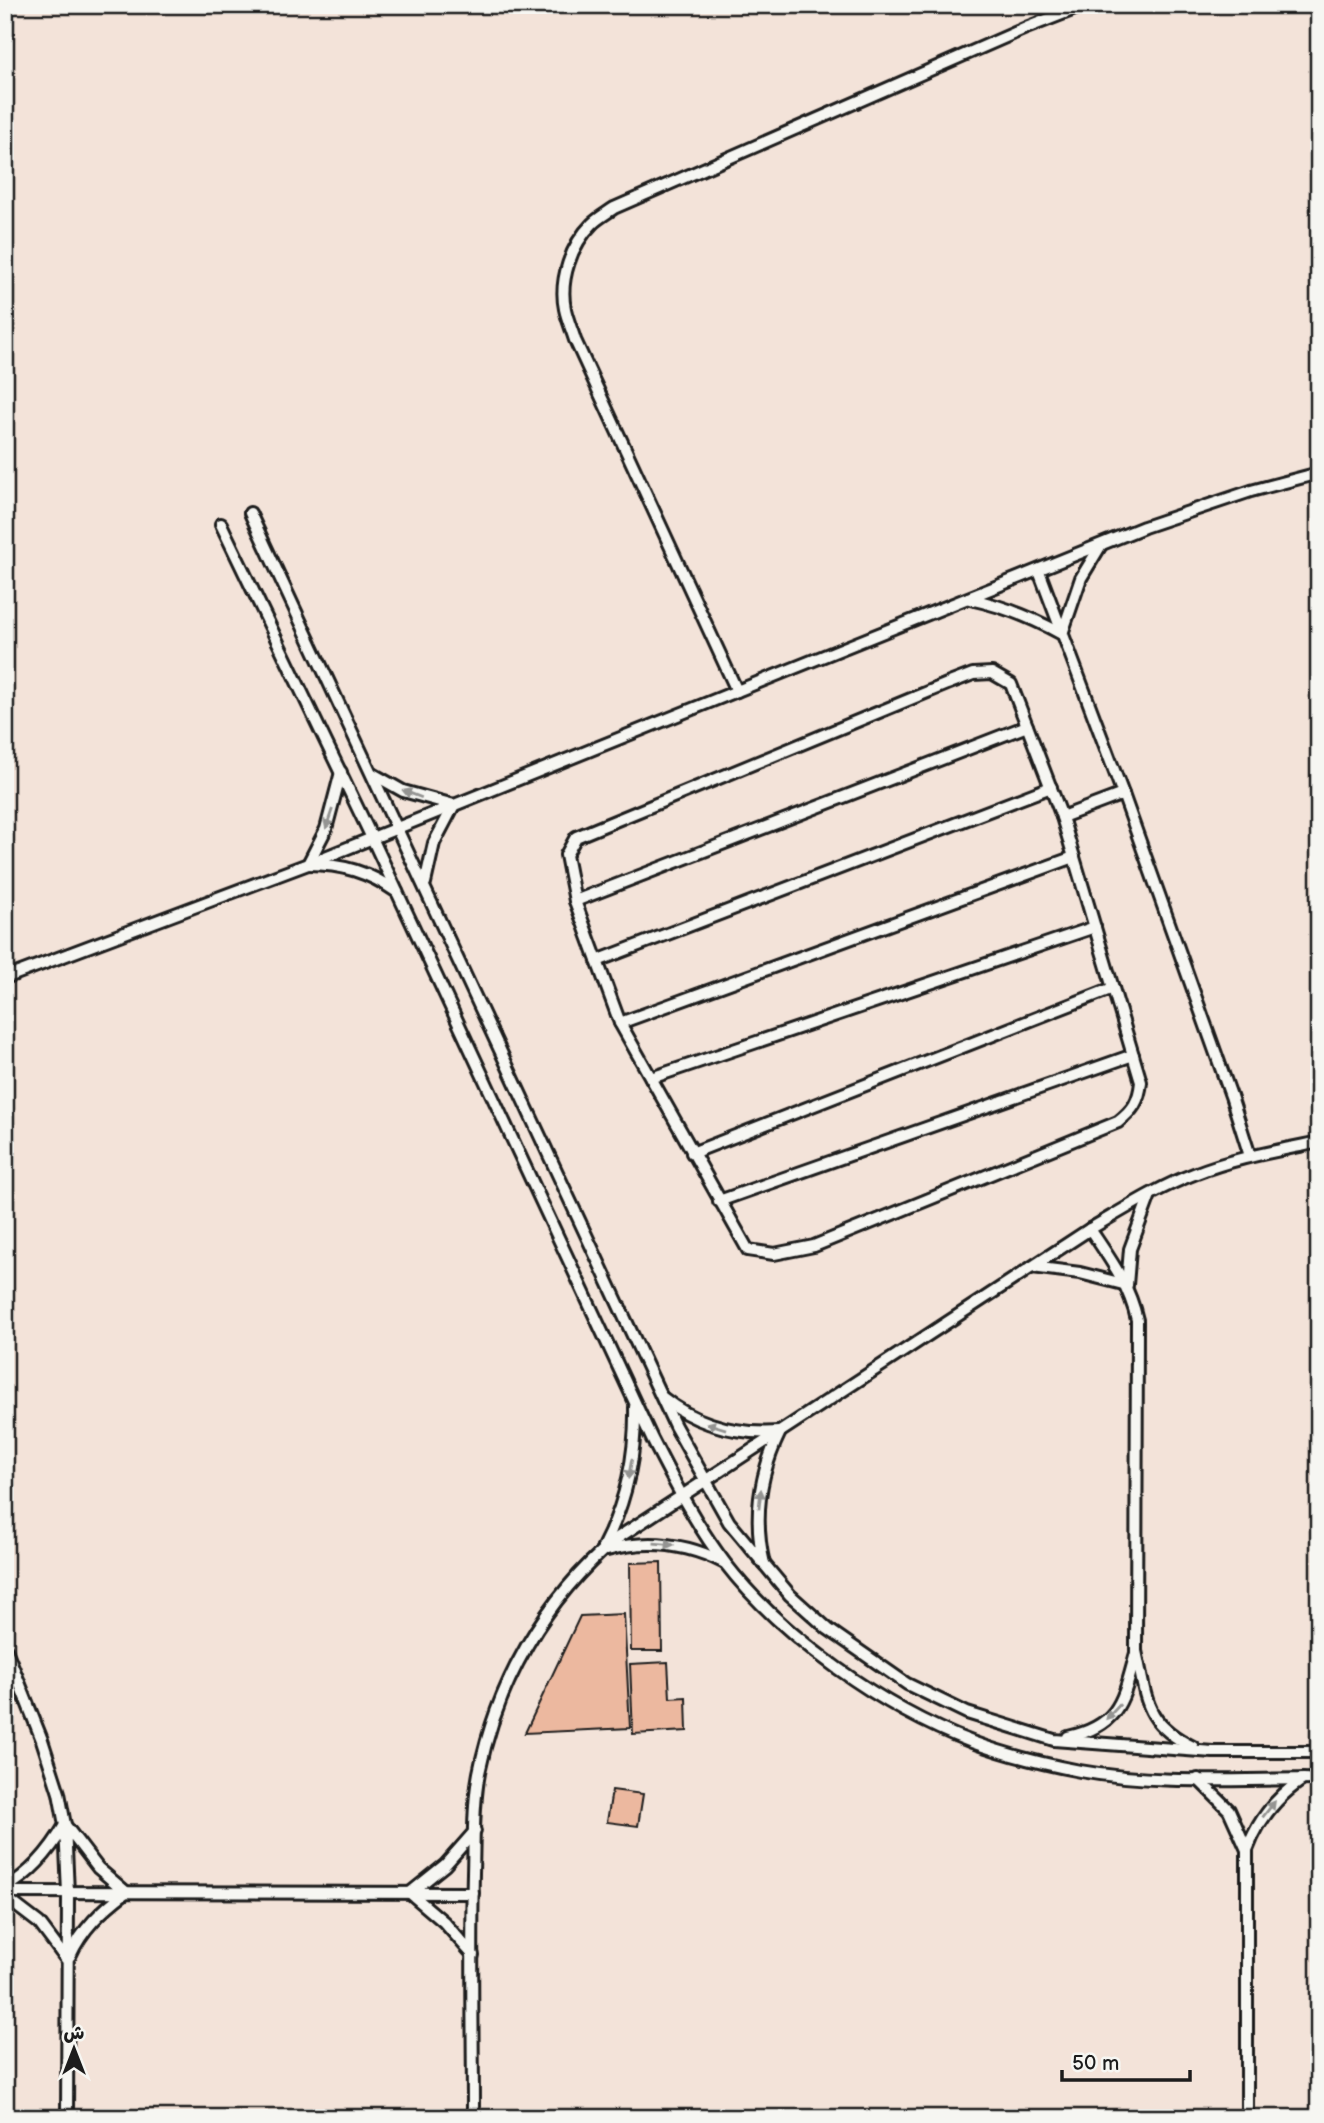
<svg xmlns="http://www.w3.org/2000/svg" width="1324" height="2123" viewBox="0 0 1324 2123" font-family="'Balsamiq Sans','Playpen Sans Arabic',sans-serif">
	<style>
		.built { fill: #f3e3d9 }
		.building { fill: #ecb89f; stroke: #1c1c1c; stroke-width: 2 }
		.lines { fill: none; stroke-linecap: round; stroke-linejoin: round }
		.lane-casing { stroke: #1c1c1c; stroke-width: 16 }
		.lane { stroke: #f6f6f2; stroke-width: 10 }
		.oneway { fill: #949492 }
	</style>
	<rect width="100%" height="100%" fill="#f6f6f2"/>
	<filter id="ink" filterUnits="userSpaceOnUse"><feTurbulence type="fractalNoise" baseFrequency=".0143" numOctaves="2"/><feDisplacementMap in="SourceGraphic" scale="14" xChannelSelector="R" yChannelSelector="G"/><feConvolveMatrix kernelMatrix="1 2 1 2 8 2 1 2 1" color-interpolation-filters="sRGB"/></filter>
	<g filter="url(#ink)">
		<!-- built -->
		<rect class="built" x="5" y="5" width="1314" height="2113"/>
		<!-- building -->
		<g class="building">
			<path d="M661 1562 662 1651H631L630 1563Z"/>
			<path d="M624 1614 630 1728 525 1733 580 1616Z"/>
			<path d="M668 1662 670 1698 686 1697 687 1731 633 1734 630 1664Z"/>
			<path d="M612 1790 643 1794 638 1826 607 1822Z"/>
		</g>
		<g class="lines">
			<!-- lane casing -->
			<g class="lane-casing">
				<g id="lane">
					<path d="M250 513 675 1426 729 1522 790 1595 828 1629 907 1684 967 1713 1054 1740 1213 1752H1319"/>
					<path d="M221 524 372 838 652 1439C674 1482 696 1525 725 1563 782 1637 884 1709 972 1742 1007 1755 1044 1764 1080 1771 1157 1785 1240 1779 1319 1779"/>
					<path d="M1039 571 1123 794 1231 1096 1250 1156"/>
					<path d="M970 599C1003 606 1033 618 1062 634L1081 578 1101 545"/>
					<path d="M992 673 1011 684 1062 817 1141 1082C1139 1102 1133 1110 1118 1122L814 1246 774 1254 748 1250 620 1023 575 901 566 855 576 837 947 684 973 674Z"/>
					<path d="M737 691 575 340C572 330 567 319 565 309 559 280 571 245 592 224 598 218 607 213 614 208L1026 28 1085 5"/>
					<path d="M341 772 326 829 308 864C342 864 369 872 397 892"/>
					<path d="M373 774 403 791 454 805 434 843 425 883"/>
					<path d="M1062 817 1123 794"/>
					<path d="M575 901 1027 726"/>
					<path d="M597 961 1051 787"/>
					<path d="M5 978 308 864 1144 527 1251 491 1319 473"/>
					<path d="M620 1023 1074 857"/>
					<path d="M651 1078 1095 927"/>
					<path d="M692 1153 1113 988"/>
					<path d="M719 1201 1133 1055"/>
					<path d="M1090 1229C1110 1259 1129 1284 1137 1320L1136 1651C1147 1700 1144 1723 1193 1747"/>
					<path d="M1032 1267 1080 1273 1127 1285 1130 1249 1150 1195"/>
					<path d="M663 1398C697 1425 736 1435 780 1432 759 1475 753 1518 764 1564"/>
					<path d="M603 1547C626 1503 636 1457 635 1407"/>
					<path d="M607 1550C647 1539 685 1543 723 1562"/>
					<path d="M5 1647 42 1740 59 1793 65 1825 68 1893 67 2118"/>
					<path d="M1068 1737C1121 1725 1123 1699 1136 1653"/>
					<path d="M1198 1779 1229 1810 1247 1850V2118"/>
					<path d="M1247 1850C1258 1820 1276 1797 1303 1779"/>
					<path d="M5 1888C32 1873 50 1851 65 1825L98 1868 126 1892C102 1910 82 1929 70 1956"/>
					<path d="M5 1892 473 1893"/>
					<path d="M5 1897 39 1923 66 1959"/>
					<path d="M473 1955 444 1922 410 1893 445 1865 475 1831"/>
					<path d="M473 2118C473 2036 471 1955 473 1873 474 1840 473 1805 479 1773 497 1683 545 1598 616 1539L1090 1229C1123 1210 1157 1188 1194 1174 1234 1158 1277 1151 1319 1142"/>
				</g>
			</g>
			<!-- lane -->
			<use href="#lane" class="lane"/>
		</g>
		<!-- one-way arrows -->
		<defs><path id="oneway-solid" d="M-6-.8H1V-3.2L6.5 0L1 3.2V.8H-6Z" transform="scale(1.75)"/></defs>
		<g class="oneway">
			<use href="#oneway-solid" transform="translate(412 794) rotate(-159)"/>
			<use href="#oneway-solid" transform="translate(329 819) rotate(109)"/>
			<use href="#oneway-solid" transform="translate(716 1426) rotate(-163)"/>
			<use href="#oneway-solid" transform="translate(630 1469) rotate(100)"/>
			<use href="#oneway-solid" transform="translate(760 1499) rotate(-84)"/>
			<use href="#oneway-solid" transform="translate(664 1544) rotate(5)"/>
			<use href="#oneway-solid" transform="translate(1113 1712) rotate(133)"/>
			<use href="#oneway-solid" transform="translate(1269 1809) rotate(-52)"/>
		</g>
	</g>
	<!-- margin -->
	<rect width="1324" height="2123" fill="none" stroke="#f6f6f2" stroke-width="28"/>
	<rect x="14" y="14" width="1296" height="2095" fill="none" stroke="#1c1c1c" stroke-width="2.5" filter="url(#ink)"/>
	<!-- north arrow -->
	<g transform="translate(74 2049)" stroke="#f6f6f2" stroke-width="5" paint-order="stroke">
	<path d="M0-5L12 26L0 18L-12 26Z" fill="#1c1c1c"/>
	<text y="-10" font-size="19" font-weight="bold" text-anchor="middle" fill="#1c1c1c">ش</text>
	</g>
	<!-- scale -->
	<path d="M1062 2070v10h128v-10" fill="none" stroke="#1c1c1c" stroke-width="3.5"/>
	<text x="1072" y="2070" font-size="21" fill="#1c1c1c" stroke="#f6f6f2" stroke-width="5" paint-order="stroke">50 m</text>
</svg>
